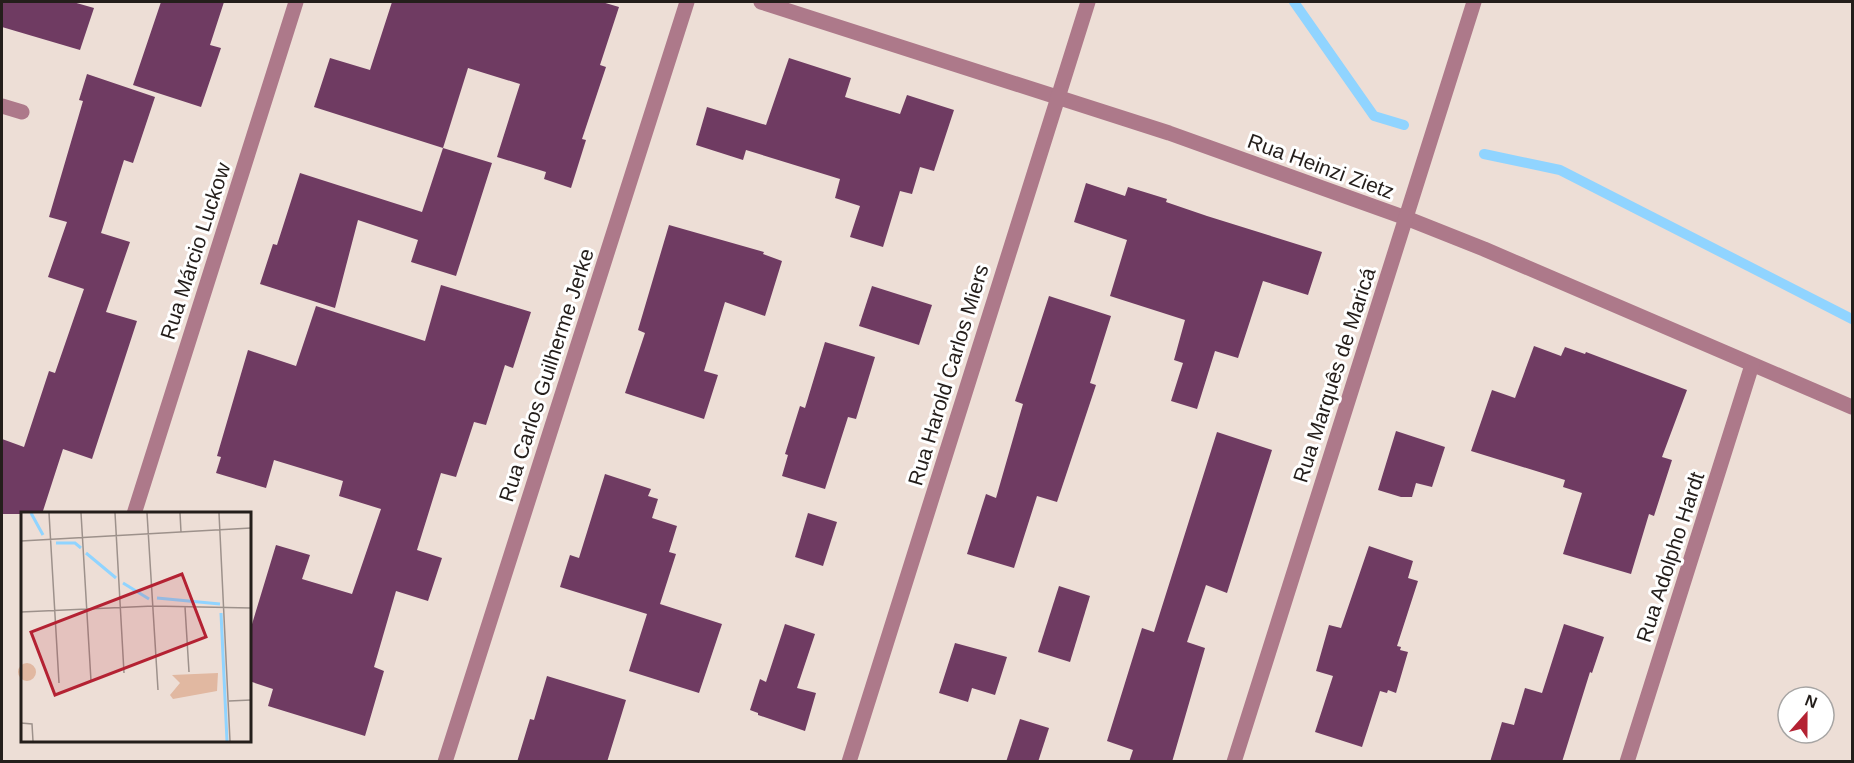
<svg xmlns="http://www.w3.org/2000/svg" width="1854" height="763" viewBox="0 0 1854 763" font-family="Arial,sans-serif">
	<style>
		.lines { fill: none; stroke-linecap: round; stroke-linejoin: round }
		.stream { stroke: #90d4ff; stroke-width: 10 }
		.building { fill: #6f3b62 }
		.minor { stroke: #ad798a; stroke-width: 15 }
		.labels { text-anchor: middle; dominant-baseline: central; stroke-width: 6; stroke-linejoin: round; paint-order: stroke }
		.street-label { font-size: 21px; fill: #241e1b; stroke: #fff }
		.inset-river { fill: none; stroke: #90d4ff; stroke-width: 3 }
		.inset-road { fill: none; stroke: #9d918b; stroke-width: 1.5 }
		.view { fill: #b42233; fill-opacity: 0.15; stroke: #b42233; stroke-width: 3 }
		.inset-edge { fill: none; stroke: #241e1b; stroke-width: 3 }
	</style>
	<rect width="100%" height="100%" fill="#edded6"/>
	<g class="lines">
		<!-- stream -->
		<g class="stream">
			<path d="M1294 2 1374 116 1404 125"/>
			<path d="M1484 154 1560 170 1852 319"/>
		</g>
	</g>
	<!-- building -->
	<g class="building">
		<path d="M2 2H73L94 8 80 50 2 27Z"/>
		<path d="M161 2H224L210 45 221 48 201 107 133 85Z"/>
		<path d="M392 2H602L619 7 600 65 606 67 582 139 586 140 571 188 544 179 546 172 497 157 520 84 468 68 443 148 314 107 330 58 370 70Z"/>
		<path d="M789 58 851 78 845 97 900 114 907 95 954 110 934 171 920 167 912 194 900 191 883 247 850 237 860 206 835 198 840 179 746 150 743 160 696 145 707 107 766 125Z"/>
		<path d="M87 74 155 97 133 163 124 160 101 233 130 242 106 312 137 321 92 459 63 449 42 514H2V439L24 447 49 371 55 373 84 289 48 277 67 222 49 217 83 101 79 100Z"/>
		<path d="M443 148 492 163 456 276 411 262 418 240 358 220 335 308 260 284 273 244 277 245 300 173 422 212Z"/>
		<path d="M1086 183 1125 196 1128 187 1167 199 1166 202 1207 216 1322 252 1308 295 1263 281 1238 358 1215 351 1197 409 1171 401 1183 363 1174 360 1185 320 1110 296 1127 240 1074 222Z"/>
		<path d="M669 225 764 252 763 254 782 261 765 316 725 302 704 371 718 375 704 419 625 393 645 333 638 330Z"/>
		<path d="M441 285 531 312 513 368 505 365 486 425 474 422 456 477 441 473 417 550 442 558 428 601 396 591 374 667 384 671 365 736 268 706 273 689 249 681V634L276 545 310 555 302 579 352 594 381 509 339 496 343 481 274 460 266 488 216 473 221 457 217 456 248 350 296 366 316 306 425 341Z"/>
		<path d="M872 286 932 305 919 345 859 326Z"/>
		<path d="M1049 296 1111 316 1090 383 1096 385 1057 502 1037 496 1014 568 967 554 986 494 996 498 1023 404 1015 401Z"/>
		<path d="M825 342 875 357 856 419 848 417 825 489 782 476 788 455 785 454 800 406 805 408Z"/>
		<path d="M1534 346 1561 356 1565 347 1585 354 1586 352 1687 390 1662 457 1672 460 1654 516 1649 514 1631 574 1563 554 1582 493 1563 487 1565 480 1471 451 1492 390 1515 398Z"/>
		<path d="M1396 431 1445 447 1432 487 1416 483 1412 497H1401L1378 490Z"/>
		<path d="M1217 432 1272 450 1227 593 1206 585 1187 642 1205 648 1172 762H1129L1133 750 1107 741 1142 628 1154 632Z"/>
		<path d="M605 474 651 489 648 496 658 499 652 518 677 526 669 552 676 554 660 604 722 624 699 693 629 671 647 614 560 587 570 555 579 558Z"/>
		<path d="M808 513 837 522 823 566 795 557Z"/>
		<path d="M1369 546 1413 561 1408 578 1418 581 1397 646 1401 647 1400 650 1408 652 1396 693 1388 690 1387 693 1380 691 1362 747 1315 732 1333 676 1316 671 1329 625 1341 628Z"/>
		<path d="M1059 586 1090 596 1070 662 1038 652Z"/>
		<path d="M785 624 815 634 797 688 816 693 805 731 758 715V713L750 710 760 679 766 682Z"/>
		<path d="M1564 624 1604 637 1592 673 1590 672 1562 762H1490L1502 722 1514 725 1525 688 1542 693Z"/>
		<path d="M955 643 1007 657 995 695 972 688 968 702 939 693Z"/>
		<path d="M547 676 626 700 607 762H517L530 719 534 720Z"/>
		<path d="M1020 719 1049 728 1038 762H1006Z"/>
	</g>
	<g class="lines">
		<!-- minor -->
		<g class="minor">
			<path d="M761 2 1169 133 1406 218 1484 249 1852 407"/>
			<path d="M2 106 22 112"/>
			<path d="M134 514 296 2"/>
			<path d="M445 762 687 2"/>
			<path d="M849 762 1088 2"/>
			<path d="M1234 762 1474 2"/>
			<path d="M1627 762 1752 365"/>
		</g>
	</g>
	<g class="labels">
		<!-- street labels -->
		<g class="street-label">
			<text transform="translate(1321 166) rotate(20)">Rua Heinzi Zietz</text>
			<text transform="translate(195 251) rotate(-72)">Rua Márcio Luckow</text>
			<text transform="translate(546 375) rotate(-72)">Rua Carlos Guilherme Jerke</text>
			<text transform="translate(948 375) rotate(-73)">Rua Harold Carlos Miers</text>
			<text transform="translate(1334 375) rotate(-72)">Rua Marquês de Maricá</text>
			<text transform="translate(1670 557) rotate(-72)">Rua Adolpho Hardt</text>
		</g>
	</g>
	<!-- overview -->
	<g transform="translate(21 512)">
		<rect width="230" height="230" fill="#edded6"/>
		<path d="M-3 160a9 9 0 1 1 18 0a9 9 0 1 1-18 0ZM197 161 196 179 152 187 149 183 159 171 151 163Z" fill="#e1b8a1"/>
		<path class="inset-river" d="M10 1 22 23M35 31H54L60 36M65 41 95 66M102 71 128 87M136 86 199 92M200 101 206 229"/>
		<path class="inset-road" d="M28 1 38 171M60 1 70 169M94 1 103 161M126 1 137 178M159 1 160 20M198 1 209 229M0 29 230 16M164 95 168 160M0 100 132 94 230 96M208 189 230 188M0 211 11 212 12 229"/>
		<path class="view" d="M161 62 185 125 34 183 10 120Z"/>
		<rect width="230" height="230" class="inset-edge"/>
	</g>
	<!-- border -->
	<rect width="1854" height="763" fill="none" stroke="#241e1b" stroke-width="6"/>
	<!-- north arrow -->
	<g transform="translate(1806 715) rotate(21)"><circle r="28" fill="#ffffff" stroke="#a7a5a4" stroke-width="1.5"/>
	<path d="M0-4.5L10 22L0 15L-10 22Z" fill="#b42233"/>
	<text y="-9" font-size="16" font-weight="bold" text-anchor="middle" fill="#241e1b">N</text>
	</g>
</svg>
